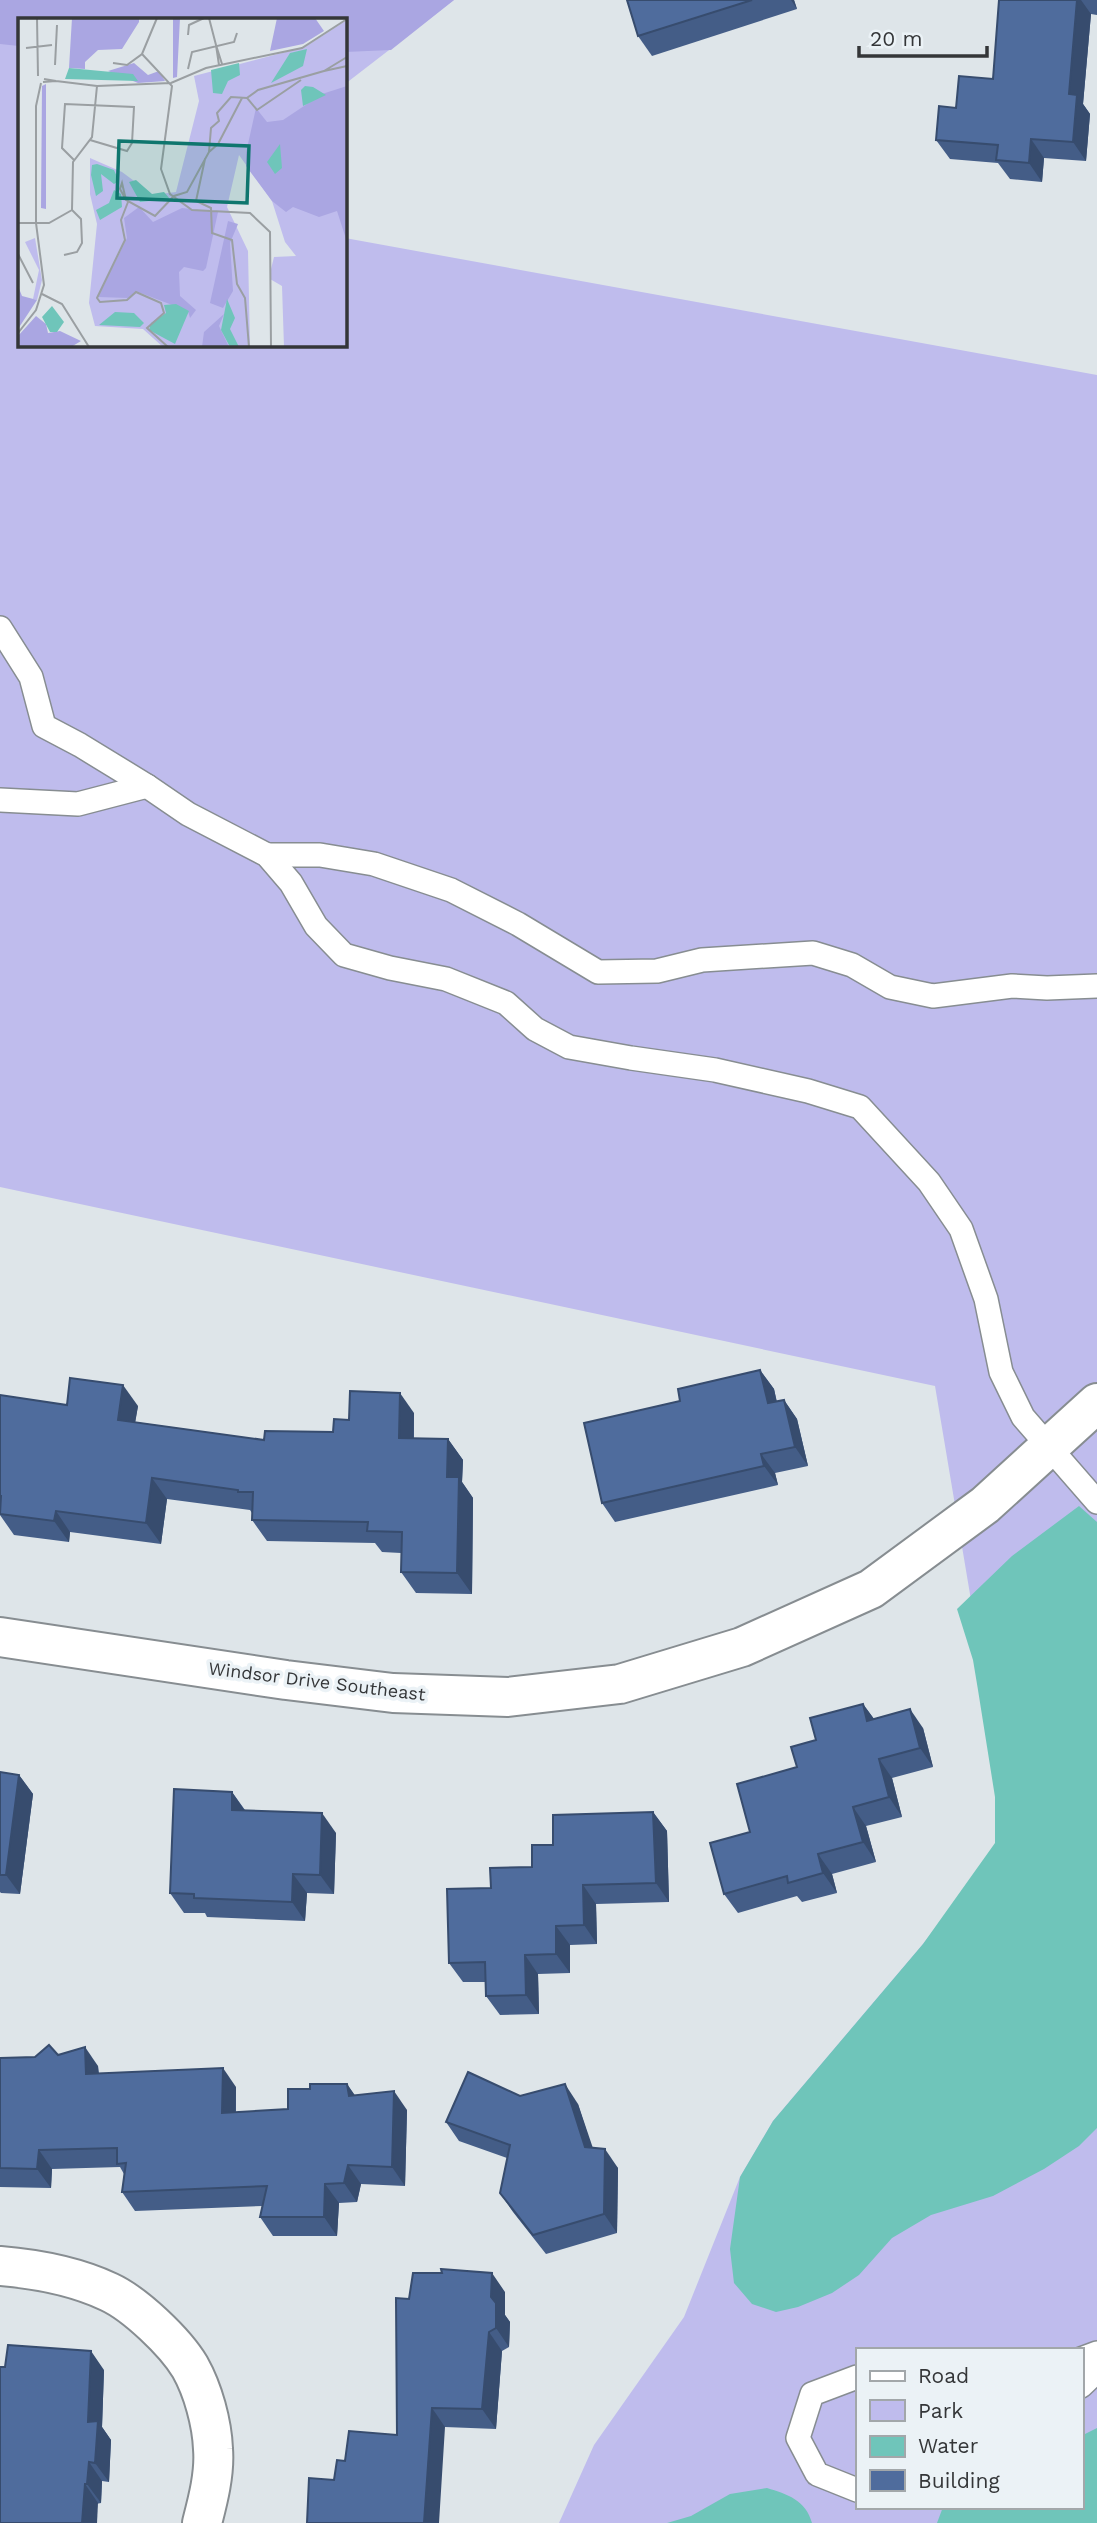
<svg xmlns="http://www.w3.org/2000/svg" width="1097" height="2523" viewBox="0 0 1097 2523" font-family="'Work Sans',sans-serif">
	<style>
		.green { fill: #bfbced; fill-rule: evenodd }
		.forest { fill: #aaa6e2 }
		.water { fill: #6fc5ba }
		.lines { fill: none; stroke-linecap: round; stroke-linejoin: round }
		.lane-casing { stroke: #878d91; stroke-width: 26 }
		.street-casing { stroke: #878d91; stroke-width: 42 }
		.lane { stroke: #fff; stroke-width: 23 }
		.street { stroke: #fff; stroke-width: 38 }
		.wall { fill: #445d87 }
		.shaded-wall { fill: #374c6e }
		.building { fill: #4f6c9d; stroke: #374c6e; stroke-width: 2 }
		.labels { text-anchor: middle; dominant-baseline: central; stroke-width: 7; stroke-linejoin: round; paint-order: stroke }
		.street-label { font-size: 18px; fill: #343638; stroke: #ebf2f6 }
		.inset-road { fill: none; stroke: #9a9fa2; stroke-width: 2 }
		.view { fill: #0f766e; fill-opacity: 0.15; stroke: #0f766e; stroke-width: 3.5 }
		.inset-edge { fill: none; stroke: #343638; stroke-width: 3.5 }
	</style>
	<rect width="100%" height="100%" fill="#dee5e9"/>
	<!-- green -->
	<path class="green" d="M0 0H454L345 84V19H19V345H345V238L1097 375V2523H559L594 2445 684 2317 740 2177 773 2121 923 1944 1010 1832 935 1386 0 1187ZM857 2350H1081V2507H857Z"/>
	<!-- forest -->
	<path class="forest" d="M0 0H454L391 50 345 52V19H19V46L0 44Z"/>
	<!-- water -->
	<g class="water">
		<path d="M1079 1506 1097 1522V2128L1079 2146 1044 2169 993 2196 931 2215 892 2238 859 2275 832 2293 798 2307 776 2312 752 2304 734 2283 730 2249 740 2177 773 2121 923 1944 995 1843V1797L978 1690 973 1660 957 1609 1012 1556Z"/>
		<path d="M1097 2428V2523H937L943 2507H1081V2436Z"/>
		<path d="M767 2488C787 2494 806 2500 812 2523H667L691 2516 730 2494Z"/>
	</g>
	<g class="lines">
		<!-- lane casing -->
		<g class="lane-casing">
			<g id="lane">
				<path d="M0 628 31 677 44 726 80 745 147 786"/>
				<path d="M0 800 78 804 147 786 188 814 267 855 291 883 316 926 344 955 390 968 446 979 506 1003 535 1029 569 1047 631 1058 715 1070 808 1091 860 1107 929 1182 961 1229 986 1299 1001 1372 1023 1417 1097 1502"/>
				<path d="M267 855H320L374 864 451 890 518 924 598 972 657 971 702 960 813 953 852 965 890 987 933 996 1012 986 1047 988 1097 986"/>
				<path d="M1081 2359 1097 2353"/>
				<path d="M857 2377 812 2394 798 2438 817 2474 857 2490"/>
				<path d="M1081 2386 1097 2371"/>
			</g>
		</g>
		<!-- street casing -->
		<g class="street-casing">
			<g id="street">
				<path d="M0 1637 286 1680 393 1693 508 1697 620 1684 742 1647 871 1589 985 1505 1097 1403"/>
				<path d="M0 2266C36 2269 75 2276 109 2292 135 2304 175 2342 190 2367 203 2390 212 2423 213 2449 215 2473 208 2500 202 2523"/>
			</g>
		</g>
		<!-- lane -->
		<use href="#lane" class="lane"/>
		<!-- street -->
		<use href="#street" class="street"/>
	</g>
	<!-- wall -->
	<g class="wall">
		<path d="M627 0H794L797 9 652 56 638 36Z"/>
		<path d="M999 0H1097V15L1091 14 1083 104 1090 114 1086 161 1044 158 1042 182 1010 179 998 163 950 159 936 140 993 79Z"/>
		<path d="M760 1370 774 1389 777 1402 784 1400 797 1419 808 1466 775 1473 778 1485 615 1522 602 1503Z"/>
		<path d="M0 1395 67 1405 138 1406 135 1422 264 1440 333 1432 349 1420 414 1413V1438L448 1439 463 1460 462 1482 473 1498 472 1594 416 1593 401 1572V1553L382 1552 375 1543 267 1541 252 1520V1513L250 1510 167 1499 161 1544 70 1532 69 1542 14 1535 0 1515Z"/>
		<path d="M863 1704 874 1719 923 1728 933 1767 892 1778 902 1817 866 1826 876 1862 832 1874 837 1893 802 1902 797 1896 738 1913 724 1894 750 1832 816 1740Z"/>
		<path d="M0 1772 19 1775 33 1794 20 1894 1 1893 0 1892Z"/>
		<path d="M232 1792 245 1810 336 1833 334 1894 307 1893 305 1921 207 1917 205 1913H184L170 1893Z"/>
		<path d="M653 1812 667 1831 669 1902 596 1904 597 1944 570 1945V1973L538 1974 539 2014 500 2015 486 1996V1982H463L449 1963 532 1867 553 1845Z"/>
		<path d="M58 2055 98 2066 99 2073 236 2087V2112L288 2109 310 2089 347 2084 355 2096 407 2110 405 2186 361 2184 357 2202 339 2203 337 2236H273L260 2217 262 2206 135 2211 122 2192 124 2174 120 2167 52 2169 51 2188 0 2187V2058L35 2057Z"/>
		<path d="M520 2096 578 2104 592 2148 618 2168 617 2233 546 2254 513 2212 500 2193 507 2158 459 2141 446 2122Z"/>
		<path d="M505 2292V2315L510 2322 509 2347 502 2351 496 2429 445 2427 334 2480 345 2461 397 2435 409 2299Z"/>
		<path d="M104 2370 102 2427 111 2440 109 2482 102 2481 101 2503 0 2523Z"/>
	</g>
	<!-- shaded-wall -->
	<g class="shaded-wall">
		<path d="M791 0H794L797 9Z"/>
		<path d="M1077 0H1081L1091 14 1083 104 1090 114 1086 161 1073 142 1069 94Z"/>
		<path d="M1031 139 1044 158 1042 182 1029 163Z"/>
		<path d="M760 1370 774 1389 781 1423 768 1403Z"/>
		<path d="M123 1385 138 1406 132 1441 118 1420Z"/>
		<path d="M400 1393 414 1413 413 1458 399 1438Z"/>
		<path d="M784 1400 797 1419 808 1466 795 1447Z"/>
		<path d="M448 1439 463 1460 462 1482 473 1498 472 1594 457 1573 447 1477Z"/>
		<path d="M761 1454 775 1473 778 1485 764 1466Z"/>
		<path d="M152 1478 167 1499 161 1544 146 1523Z"/>
		<path d="M56 1511 70 1532 69 1542 54 1521Z"/>
		<path d="M863 1704 877 1723 867 1721Z"/>
		<path d="M910 1709 923 1728 933 1767 920 1748Z"/>
		<path d="M879 1759 892 1778 902 1817 889 1797Z"/>
		<path d="M19 1775 33 1794 20 1894 6 1875Z"/>
		<path d="M232 1792 245 1811 232 1810Z"/>
		<path d="M853 1807 866 1826 876 1862 863 1842Z"/>
		<path d="M653 1812 667 1831 669 1902 656 1883Z"/>
		<path d="M322 1813 336 1833 334 1894 320 1875Z"/>
		<path d="M818 1854 832 1874 837 1893 823 1873Z"/>
		<path d="M293 1874 307 1893 305 1921 292 1902Z"/>
		<path d="M583 1885 596 1904 597 1944 584 1925Z"/>
		<path d="M556 1926 570 1945V1973L556 1954Z"/>
		<path d="M525 1955 538 1974 539 2014 526 1995Z"/>
		<path d="M85 2047 98 2066 99 2093 86 2074Z"/>
		<path d="M223 2068 236 2087 235 2132 222 2113Z"/>
		<path d="M347 2084 361 2104 349 2096Z"/>
		<path d="M565 2084 578 2104 599 2166 585 2147Z"/>
		<path d="M394 2091 407 2110 405 2186 392 2167Z"/>
		<path d="M605 2149 618 2168 617 2233 604 2214Z"/>
		<path d="M39 2150 52 2169 51 2188 37 2169Z"/>
		<path d="M348 2165 361 2184 357 2202 344 2183Z"/>
		<path d="M325 2184 339 2203 337 2236 324 2217Z"/>
		<path d="M492 2273 505 2292V2315L510 2322 509 2347 496 2328 491 2297Z"/>
		<path d="M489 2332 502 2351 496 2429 482 2409Z"/>
		<path d="M91 2351 104 2370 102 2427 111 2440 109 2482 95 2463 88 2422Z"/>
		<path d="M432 2408 445 2427 439 2523H424Z"/>
		<path d="M89 2462 102 2481 101 2503 87 2484Z"/>
		<path d="M85 2484 98 2503 97 2523H82Z"/>
	</g>
	<!-- building -->
	<g class="building">
		<path d="M627 0H752L638 36Z"/>
		<path d="M999 0H1077L1069 94 1077 95 1073 142 1031 139 1029 163 996 160 998 145 936 140 939 106 956 108 959 76 993 79Z"/>
		<path d="M760 1370 768 1403 784 1400 795 1447 761 1454 764 1466 602 1503 584 1423 680 1401 678 1389Z"/>
		<path d="M70 1378 123 1385 118 1420 264 1440 265 1431 333 1432 334 1419 349 1420 350 1391 400 1393 399 1438 448 1439 447 1477H459L457 1573 401 1572 402 1532 367 1531 368 1522 252 1520 253 1492H238V1490L152 1478 146 1523 56 1511 54 1521 0 1514 1 1496H0V1395L67 1405Z"/>
		<path d="M863 1704 867 1721 910 1709 920 1748 879 1759 889 1797 853 1807 863 1842 818 1854 823 1873 788 1883 787 1876 724 1894 710 1843 750 1832 737 1784 797 1767 791 1747 816 1740 810 1718Z"/>
		<path d="M0 1772 19 1775 6 1875H0Z"/>
		<path d="M174 1789 232 1792V1810L322 1813 320 1875 293 1874 292 1902 194 1898V1894L170 1893Z"/>
		<path d="M653 1812 656 1883 583 1885 584 1925 556 1926V1954L525 1955 526 1995 486 1996 485 1962 449 1963 447 1889 491 1888 490 1868 532 1867V1845H553V1815Z"/>
		<path d="M49 2045 58 2055 85 2047 86 2074 223 2068 222 2113 288 2109V2089H310V2084H347L349 2096 394 2091 392 2167 348 2165 344 2183 325 2184 324 2217H260L267 2186 122 2192 126 2163 117 2164V2148L39 2150 37 2169 0 2168V2058L35 2057Z"/>
		<path d="M468 2072 520 2096 565 2084 585 2147 605 2149 604 2214 533 2235 500 2193 510 2145 446 2122Z"/>
		<path d="M441 2269 492 2273 491 2297 496 2303V2328L489 2332 482 2409 432 2408 424 2523H307L309 2478 334 2480 337 2460 345 2461 349 2431 397 2435 396 2298 409 2299 413 2273H442Z"/>
		<path d="M8 2345 91 2351 88 2422 98 2421 95 2463 89 2462 87 2484H85L82 2523H0V2367H5Z"/>
	</g>
	<g class="labels">
		<!-- street labels -->
		<g class="street-label">
			<text transform="translate(317 1681) rotate(7)">Windsor Drive Southeast</text>
		</g>
	</g>
	<!-- overview -->
	<g transform="translate(18 18)">
		<rect width="329" height="329" fill="#dee5e9"/>
		<path d="M329 2V329H266L264 268 252 261 253 251 256 239 278 238 267 224 254 183 221 137 209 189 230 233 232 329H145L125 311 77 308 71 285 79 206 72 176V140L104 154 135 177 158 174 181 83 176 58 287 29ZM17 220 24 262 19 282 15 281 21 252 7 224Z" fill="#bfbced"/>
		<path d="M54 0H121V4L104 31 80 32 67 44V51L51 50ZM155 0H162L159 59 155 60ZM259 0H297L306 13 285 26 252 33ZM116 45 130 57 141 53 147 63 120 65 90 53ZM28 66V191L23 190 24 68ZM329 68V224L319 193 301 199 275 189 268 194 254 183 228 148V135L238 90 249 104 265 102 304 76ZM121 189 135 204 164 190 200 194 188 250 185 253 166 249 161 254 162 278 178 292 172 300 170 293 120 274 110 280 80 279 109 220 106 200ZM210 203 220 206 212 225 215 273 205 290 192 285ZM0 268 4 278 19 282 0 311ZM206 296 201 308 211 329H184L186 314ZM18 298 28 306 30 315 42 313 63 323 53 329H0V318Z" fill="#aaa6e2"/>
		<path d="M289 31 285 48 253 65 272 35ZM221 45 222 57 210 63 204 76 195 75 193 52ZM51 50 115 56 120 63 47 61ZM287 68 295 69 308 77 285 88 283 72ZM262 126 264 150 257 156 249 144ZM79 146 96 152 101 163 96 166 83 156 85 173 78 178 73 157 74 147ZM118 162 134 176 146 174 152 181 122 184 111 164ZM96 172 103 176 104 189 82 202 78 192 91 185ZM209 281 217 300 212 311 221 329H212L203 312ZM158 286 171 293 157 326 131 312 133 305 148 295 146 287ZM34 288 46 304 39 314H32L24 299ZM97 294 116 295 126 305 122 309 81 307Z" fill="#6fc5ba"/>
		<path class="inset-road" d="M19 0 20 58M191 0 198 27M170 17 171 7 186 0M8 30 34 27M124 36 154 68 143 151 152 176 174 192 232 195 252 214 253 329M329 39 306 53 329 48M95 45 109 47 124 36 139 0M37 47 39 7M201 47 198 27 204 46M170 51 174 34 216 24 219 15M283 62 239 92 229 80 240 72 306 53M38 63 79 68 153 65 188 50 284 30 329 1M25 64 38 63 26 61M191 134 200 126 224 80M187 141 178 183 193 190 194 215 214 222 219 266 227 280 231 329M56 142 44 130 47 86 116 89 114 125 109 133 72 122M108 182 104 165 102 171 108 182 137 198 156 178 169 174 191 134 193 110 201 103 199 95 213 79 229 80M110 184 103 202 107 222 79 280 82 284 109 282 118 274 143 285 146 295 129 310 150 329M0 205H31L54 192 55 144 74 119 79 68M0 236 15 265M46 237 59 234 64 225 63 201 54 192M24 276 44 286 71 329M0 315 18 292 26 267 18 205V88L23 65"/>
		<path class="view" d="M101 123 231 128 229 185 99 180Z"/>
		<rect width="329" height="329" class="inset-edge"/>
	</g>
	<!-- legend -->
	<rect x="856" y="2348" width="228" height="161" fill="#ebf2f6" stroke="#a2a7aa" stroke-width="2"/>
	<rect x="870" y="2371" width="35" height="10" fill="#ffffff" stroke="#a2a7aa" stroke-width="2"/>
	<text x="918" y="2383" font-size="21" fill="#343638">Road</text>
	<rect x="870" y="2400" width="35" height="21" fill="#bfbced" stroke="#a2a7aa" stroke-width="2"/>
	<text x="918" y="2418" font-size="21" fill="#343638">Park</text>
	<rect x="870" y="2436" width="35" height="21" fill="#6fc5ba" stroke="#a2a7aa" stroke-width="2"/>
	<text x="918" y="2453" font-size="21" fill="#343638">Water</text>
	<rect x="870" y="2470" width="35" height="21" fill="#4f6c9d" stroke="#a2a7aa" stroke-width="2"/>
	<text x="918" y="2488" font-size="21" fill="#343638">Building</text>
	<!-- scale -->
	<path d="M859 46v10h128v-10" fill="none" stroke="#343638" stroke-width="3.5"/>
	<text x="870" y="46" font-size="21" fill="#343638" stroke="#ebf2f6" stroke-width="5" paint-order="stroke">20 m</text>
</svg>
